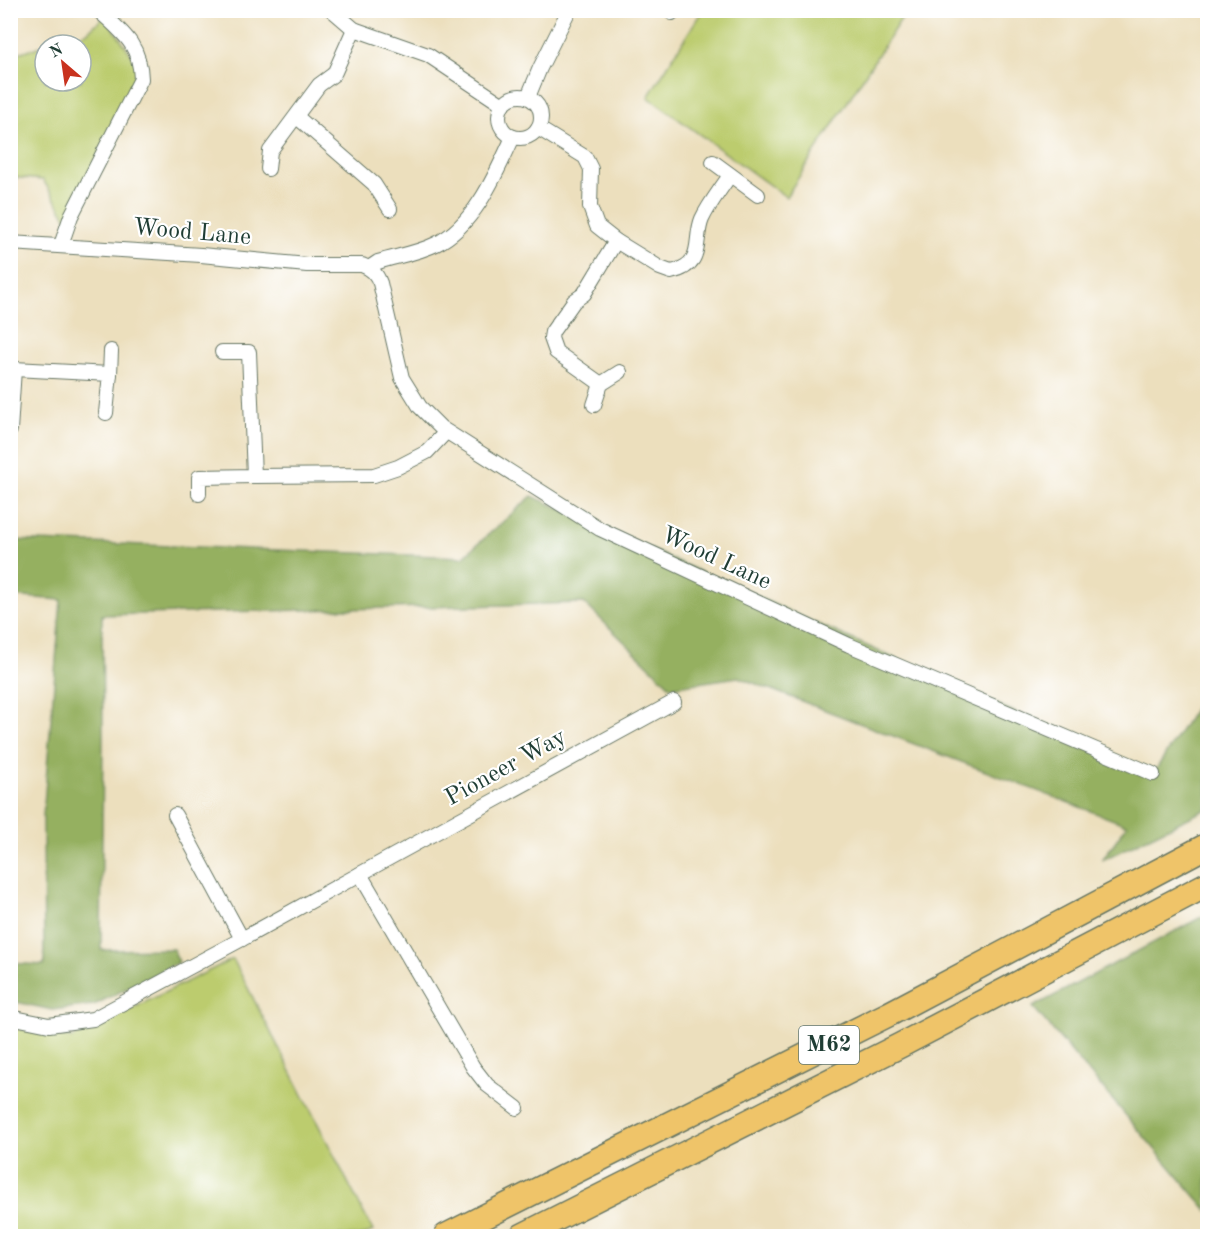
<svg xmlns="http://www.w3.org/2000/svg" width="1218" height="1247" viewBox="0 0 1218 1247" font-family="'Old Standard TT',serif">
	<style>
		.green { fill: #bccc6e; stroke: #6e8451; stroke-width: 1.5 }
		.forest { fill: #95b061; stroke: #5a764a; stroke-width: 1.5 }
		.lines { fill: none; stroke-linecap: round; stroke-linejoin: round }
		.minor-casing { stroke: #677664; stroke-width: 16 }
		.motorway-casing { stroke: #677664; stroke-width: 27 }
		.minor { stroke: #fff; stroke-width: 14 }
		.motorway { stroke: #efc469; stroke-width: 24 }
		.labels { text-anchor: middle; dominant-baseline: central; stroke-width: 4.5; stroke-linejoin: round; paint-order: stroke }
		.shield { fill: #fff; stroke: #627771; stroke-width: 1.5 }
		.shield-label { font-size: 22px; font-weight: bold; fill: #1f3d34 }
		.street-label { font-size: 24px; fill: #1f3d34; stroke: #fff }
	</style>
	<rect width="100%" height="100%" fill="#fff"/>
	<filter id="ink" filterUnits="userSpaceOnUse"><feTurbulence type="fractalNoise" baseFrequency=".0167" numOctaves="2"/><feDisplacementMap in="SourceGraphic" scale="12" xChannelSelector="R" yChannelSelector="G"/><feConvolveMatrix kernelMatrix="1 2 1 2 8 2 1 2 1" color-interpolation-filters="sRGB"/></filter>
	<filter id="wash" filterUnits="userSpaceOnUse"><feTurbulence type="fractalNoise" baseFrequency=".008" numOctaves="4" result="noise"/><feDisplacementMap in="SourceGraphic" scale="24" xChannelSelector="R" yChannelSelector="G"/><feGaussianBlur stdDeviation="1.35" result="paint"/><feColorMatrix in="noise" values="0 0 0 0 0 0 0 0 0 0 0 0 0 0 0 0 0 1.4 0 .05"/><feComposite in="paint" operator="in"/></filter>
	<g filter="url(#wash)">
		<rect width="100%" height="100%" fill="#ecdfbd"/>
		<!-- green -->
		<g class="green">
			<path d="M898 10 903 16 786 197 648 97 702 11Z"/>
			<path d="M105 16 140 67 69 222 43 180 11 177V55L45 45V81H81V45H45L86 33Z"/>
			<path d="M1207 668V695L1195 708Z"/>
			<path d="M233 959 373 1231 361 1236H11V1027L72 1038Z"/>
		</g>
		<!-- forest -->
		<g class="forest">
			<path d="M532 496 1153 774 1195 708 1207 695V809L1102 860 1127 825 738 677 671 687 584 603 102 615 103 736 101 950 173 949 179 962 94 1005 52 1010 11 1001 10 963 44 965 43 816 61 600 11 596V540L463 557Z"/>
			<path d="M1207 914V1210L1033 1007Z"/>
		</g>
	</g>
	<g filter="url(#ink)">
		<g class="lines">
			<!-- minor casing -->
			<g class="minor-casing">
				<g id="minor">
					<path d="M332 10 354 29 428 55 503 105"/>
					<path d="M672 13 673 10"/>
					<circle cx="520" cy="117" r="21"/>
					<path d="M528 97 540 68 569 10"/>
					<path d="M297 117 374 184 390 209"/>
					<path d="M538 128 585 157 591 169 590 207 597 226 616 241 660 268 671 272C706 264 693 240 702 219 709 204 721 189 730 175"/>
					<path d="M713 162 758 195"/>
					<path d="M268 169 270 151 319 85 334 74 354 29"/>
					<path d="M10 243 201 255 307 265H362C372 269 376 273 380 283L402 378 420 407 441 428 600 529 849 645 1153 774"/>
					<path d="M61 245 71 216 141 79C140 44 123 33 98 10"/>
					<path d="M369 268 378 262C397 256 418 253 436 244 474 226 496 174 513 137"/>
					<path d="M14 369 110 374 106 413"/>
					<path d="M110 374 111 351"/>
					<path d="M601 384 556 352 551 338 552 332 574 301 584 294 616 241"/>
					<path d="M594 405 601 384 620 372"/>
					<path d="M10 430 14 369 11 364"/>
					<path d="M254 476 374 475 398 467 427 452 446 432"/>
					<path d="M199 494V477L254 476 249 352H222"/>
					<path d="M360 874 674 702"/>
					<path d="M242 939 360 874 473 1067 487 1085 517 1108"/>
					<path d="M10 1017 49 1025 93 1019 242 939 175 815"/>
				</g>
			</g>
			<!-- motorway casing -->
			<g class="motorway-casing">
				<g id="motorway">
					<path d="M446 1236 889 1014 1208 845"/>
					<path d="M522 1236 901 1045 1208 884"/>
				</g>
			</g>
			<!-- minor -->
			<use href="#minor" class="minor"/>
			<!-- motorway -->
			<use href="#motorway" class="motorway"/>
		</g>
	</g>
	<g class="labels">
		<!-- shield labels -->
		<rect class="shield" x="799" y="1026" width="60" height="38" rx="4.5"/>
		<g class="shield-label">
			<text x="829" y="1045">M62</text>
		</g>
		<!-- street labels -->
		<g class="street-label">
			<text transform="translate(192 233) rotate(5)">Wood Lane</text>
			<text transform="translate(716 559) rotate(25)">Wood Lane</text>
			<text transform="translate(506 768) rotate(-29)">Pioneer Way</text>
		</g>
	</g>
	<!-- margin -->
	<rect width="1218" height="1247" fill="none" stroke="#fff" stroke-width="36"/>
	<!-- north arrow -->
	<g transform="translate(63 63) rotate(331)"><circle r="28" fill="#ffffff" stroke="#a5b1ae" stroke-width="1.5"/>
	<path d="M0-4.5L10 22L0 15L-10 22Z" fill="#c8321e"/>
	<text y="-9" font-size="16" font-weight="bold" text-anchor="middle" fill="#1f3d34">N</text>
	</g>
</svg>
